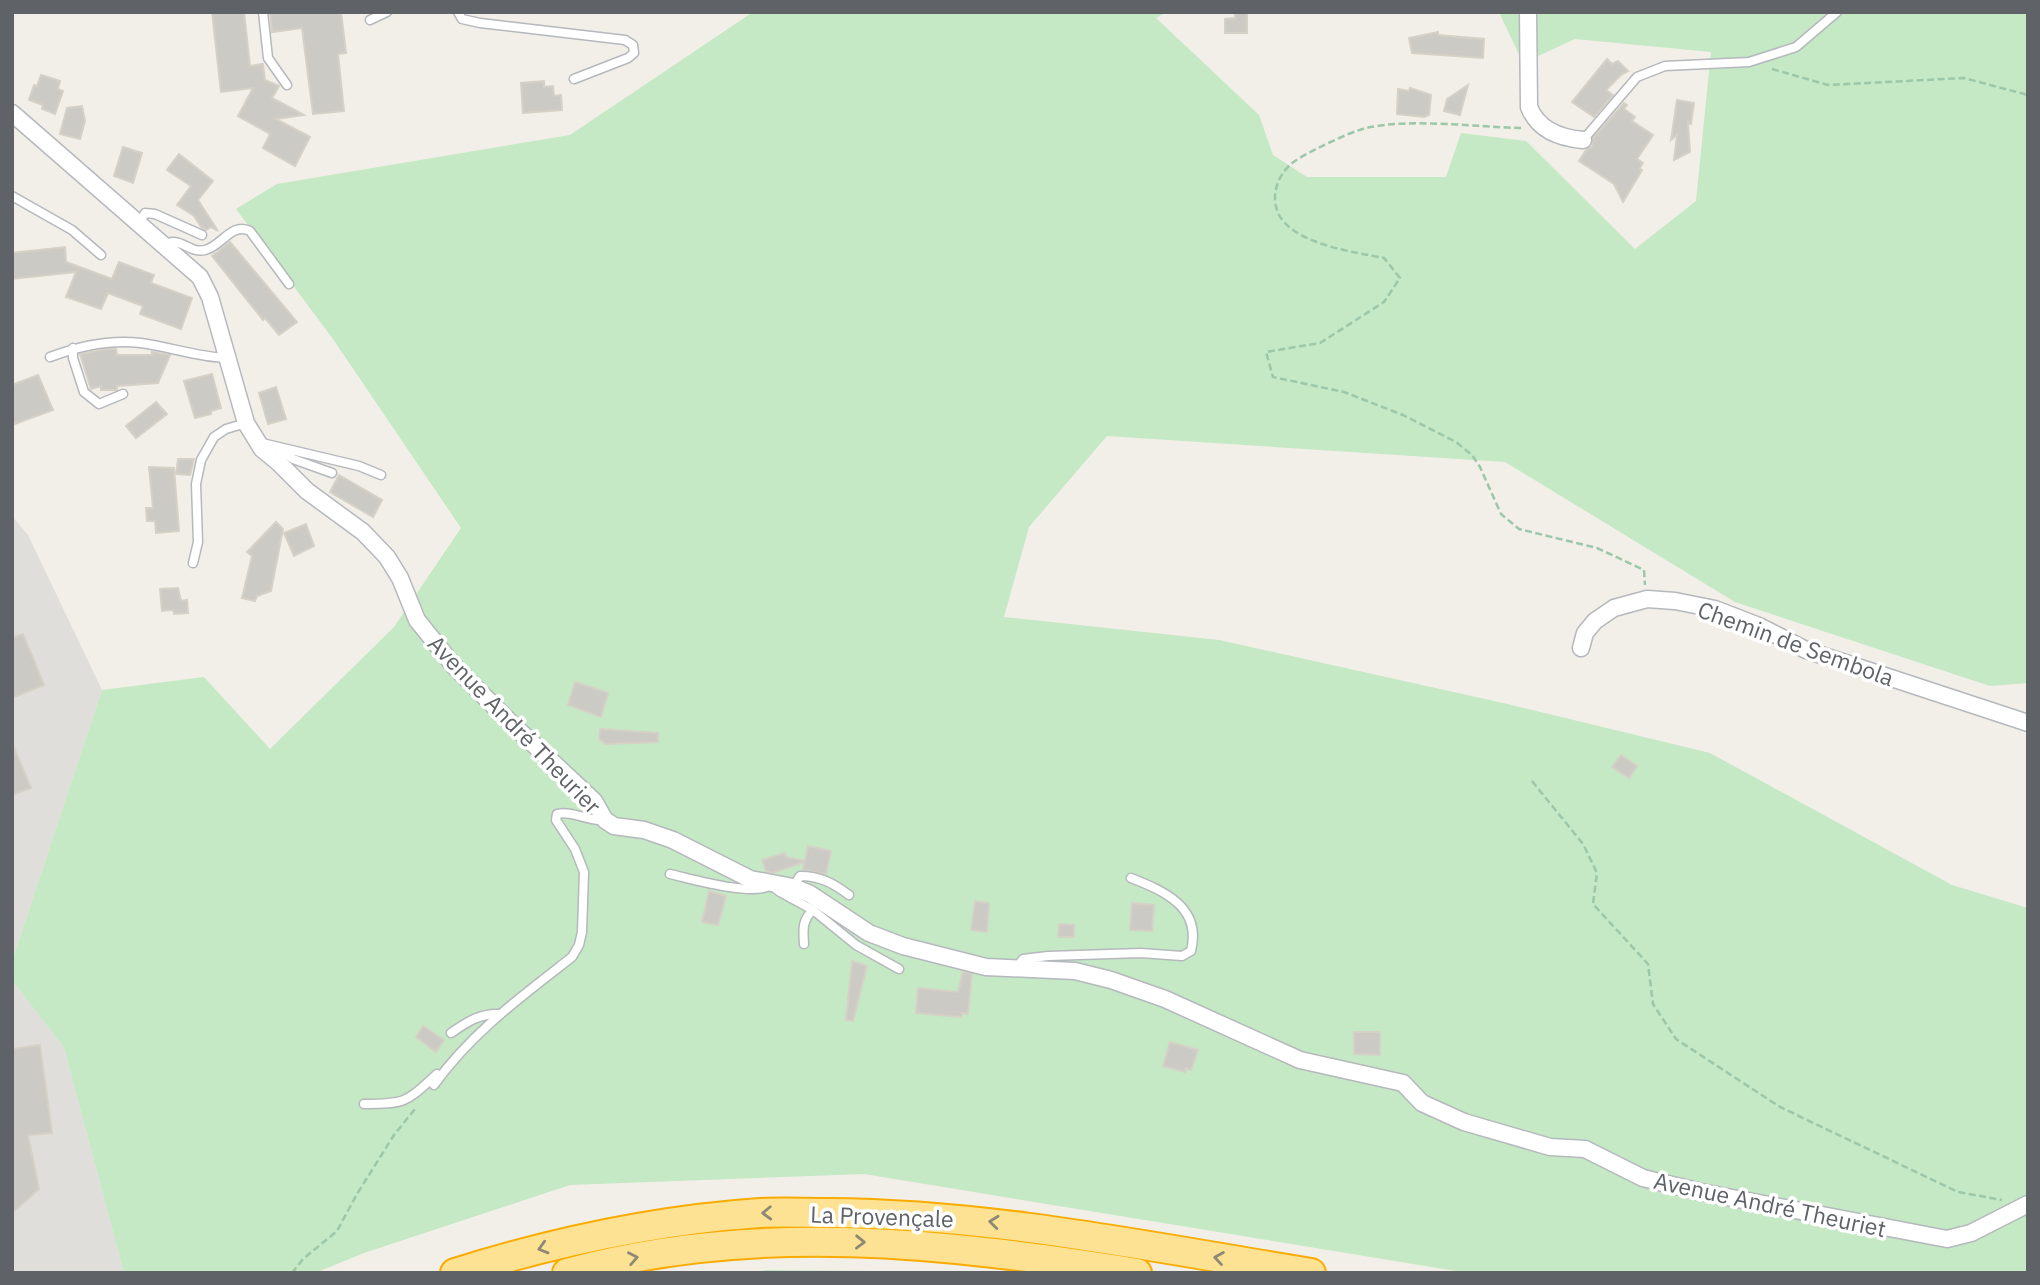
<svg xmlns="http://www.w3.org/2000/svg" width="2040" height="1285" viewBox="0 0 2040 1285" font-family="'IBM Plex Sans',sans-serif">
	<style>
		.industrial { fill: #e0deda }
		.green { fill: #c5e8c5 }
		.building { fill: #cccac5; stroke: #d6d1c6; stroke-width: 2 }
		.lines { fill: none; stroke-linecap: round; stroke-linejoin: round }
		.service-casing { stroke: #b5b8bc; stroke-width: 11 }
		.minor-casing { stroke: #b5b8bc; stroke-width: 19 }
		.motorway-casing { stroke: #f9ab00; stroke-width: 32 }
		.path { stroke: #9cc7a9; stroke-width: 2.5; stroke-dasharray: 7 3.5; stroke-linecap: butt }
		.service { stroke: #fff; stroke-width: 8 }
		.minor { stroke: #fff; stroke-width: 16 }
		.motorway { stroke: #fde293; stroke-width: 28 }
		.oneway { stroke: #8e8975 }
		.labels { text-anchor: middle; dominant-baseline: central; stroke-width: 7; stroke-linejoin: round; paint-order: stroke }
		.street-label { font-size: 23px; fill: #5f6368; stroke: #fff }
	</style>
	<rect width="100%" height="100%" fill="#f1efe8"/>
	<!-- industrial -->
	<g class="industrial">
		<path d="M12 516 28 535 102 690 12 961Z"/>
		<path d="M12 980 64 1048 124 1273H12Z"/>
	</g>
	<!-- green -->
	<g class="green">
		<path d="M753 12H1167L1156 18 1259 115 1273 155 1307 177H1446L1461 133 1526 141 1635 249 1696 201 1711 52 1575 39 1523 63 1499 12H2028V683L1990 686 1735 602 1505 462 1107 436 1029 527 1004 617 1219 640 1503 703 1710 753 1952 885 2028 908V1272L1468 1273 864 1174 570 1185 364 1253 315 1273H124L64 1048 12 980V961L102 690 204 677 270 749 394 627 461 528 333 339 236 209 277 184 570 135Z"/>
		<path d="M766 1270 979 1272 984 1273H751Z"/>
	</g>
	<!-- building -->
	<g class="building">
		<path d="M212 12H244L250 66 263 64 265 80 279 86 272 98 304 115 276 119 310 137 295 166 263 148 270 134 238 116 253 88 221 92Z"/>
		<path d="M270 12H341L346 53 338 54 344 111 313 114 302 28 272 32Z"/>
		<path d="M1235 12H1247V33H1225V19L1235 18Z"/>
		<path d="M1438 32V35L1484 39 1483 58 1412 53 1409 38Z"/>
		<path d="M1607 59 1612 64 1618 61 1628 71 1621 75 1606 90 1613 95 1594 117 1572 102Z"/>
		<path d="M41 75 60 81 58 89 63 91 55 114 42 109 43 105 29 100 34 85 37 86Z"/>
		<path d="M544 81V87L553 86 554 96 561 95 562 110 523 113 521 83Z"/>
		<path d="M1468 85 1460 115 1444 111 1447 99Z"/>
		<path d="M1410 88 1431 95 1429 115 1424 117 1397 114 1398 89 1409 91Z"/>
		<path d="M1677 100 1694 103 1691 124 1688 123 1690 152 1674 160 1677 135 1671 140Z"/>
		<path d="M1624 103 1627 105 1624 109 1635 117 1632 121 1653 135 1637 159 1643 163 1639 169 1642 170 1623 202 1614 184 1579 161 1586 150 1592 146 1593 138Z"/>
		<path d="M82 106 85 121 80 139 60 134 67 108Z"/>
		<path d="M123 147 142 153 133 183 114 176Z"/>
		<path d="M179 154 213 181 198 200 218 231 211 227 206 230 201 227 194 216 177 205 191 186 167 170Z"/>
		<path d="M230 242 297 322 279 335 265 318 263 320 212 256Z"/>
		<path d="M65 247 66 262 112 279 119 262 154 275 151 283 192 298 181 329 140 314 143 306 108 293 101 309 66 297 76 272 12 279V253Z"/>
		<path d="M107 349H116L117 355H152V352L170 355 158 383 117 386V390H101V386L91 389 80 354Z"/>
		<path d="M212 374 221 408 211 411V414L195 418 184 381Z"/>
		<path d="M38 375 53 410 12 425V385Z"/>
		<path d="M276 387 286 419 268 424 259 393Z"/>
		<path d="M156 402 167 414 136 438 126 426Z"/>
		<path d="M178 459H194L190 475 176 474Z"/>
		<path d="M149 467 174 468 179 531 156 533 155 521H147L146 508H153Z"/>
		<path d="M339 475 382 500 373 517 330 492Z"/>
		<path d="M276 522 283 529 271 591 257 596 255 601 242 598 252 556 247 552Z"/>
		<path d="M306 524 314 546 294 556 284 533Z"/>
		<path d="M178 588 181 601 187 600 188 613 174 614 173 610 162 611 160 589Z"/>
		<path d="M23 634 44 685 12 698V638Z"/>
		<path d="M575 682 608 693 601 717 568 705Z"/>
		<path d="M600 729 658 733V742L606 744 599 739Z"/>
		<path d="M12 743 31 788 12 795Z"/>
		<path d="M1621 755 1637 766 1629 778 1612 767Z"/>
		<path d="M808 846 831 851 826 874 803 870 804 862 773 873 766 871 762 860 785 853 786 857 805 861Z"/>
		<path d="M709 891 726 896 718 925 702 922Z"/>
		<path d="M975 901 989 903 987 932 971 930Z"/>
		<path d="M1132 903 1154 905 1152 931 1130 930Z"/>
		<path d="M1059 924 1074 925V937H1058Z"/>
		<path d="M852 961 867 966 853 1021 846 1020Z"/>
		<path d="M963 972 972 974 968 1014 962 1013 961 1017 916 1013 918 988 958 992Z"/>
		<path d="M423 1026 444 1040 436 1052 416 1037Z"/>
		<path d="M1354 1032H1380V1055L1354 1054Z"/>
		<path d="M1170 1042 1198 1050 1191 1070 1186 1068 1185 1072 1163 1066Z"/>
		<path d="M40 1045 52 1133 28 1135 39 1189 12 1213V1049Z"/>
	</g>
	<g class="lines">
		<!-- service casing -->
		<g class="service-casing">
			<g id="service">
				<path d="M263 12 268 58 287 85"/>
				<path d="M458 12 462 19 480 23 625 40 633 45 634 53 628 58 574 79"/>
				<path d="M370 20 387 12"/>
				<path d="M1583 140 1637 77 1665 66 1749 62 1796 47 1837 12"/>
				<path d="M12 196 72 230 101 255"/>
				<path d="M138 225 145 213 155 214 202 235"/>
				<path d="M162 246C181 234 187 254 205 250 222 246 231 222 250 231L289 284"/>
				<path d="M73 348V358L84 392 99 404 123 394"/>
				<path d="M50 357C79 346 110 339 141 343 170 347 198 357 227 358"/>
				<path d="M262 443 359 466 381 475"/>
				<path d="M281 450 293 459 332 473"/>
				<path d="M193 563 198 542 196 484 201 460 214 437 226 429 246 423"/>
				<path d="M670 874C692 879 753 897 771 885L780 892 813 910 856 945 899 969"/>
				<path d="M793 887 800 876C820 876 833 883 849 895"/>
				<path d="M804 944C803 930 802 920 813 910"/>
				<path d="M1017 967 1023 959 1048 956 1141 953 1182 956 1191 951C1202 907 1164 891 1131 878"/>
				<path d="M451 1033C467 1022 480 1013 500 1014"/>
				<path d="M434 1085C471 1033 522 996 572 957L579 945 582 932 584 872 575 849 556 820 557 814C572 810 589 822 605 820"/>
				<path d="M364 1104C407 1104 406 1102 437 1074"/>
			</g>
		</g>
		<!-- minor casing -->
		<g class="minor-casing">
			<g id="minor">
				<path d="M1528 12 1529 107C1538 130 1559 138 1583 140"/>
				<path d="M12 113 200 277 210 297 246 423 262 449 279 463 307 491 363 532 387 557 400 578 417 620 454 666 512 724 594 801 605 820 614 826 644 830 673 840 750 879 793 887 810 894 869 933 903 946 986 967 1075 971 1111 980 1165 999 1300 1060 1403 1083 1422 1103 1464 1122 1550 1147 1585 1149 1643 1178 1701 1192 1947 1239 1971 1233 2028 1204"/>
				<path d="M1581 648 1585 633 1595 621 1614 608 1647 599 1675 601 1715 609 1759 626 1806 650 2028 723"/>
			</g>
		</g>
		<!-- motorway casing -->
		<g class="motorway-casing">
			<g id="motorway">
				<path d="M455 1273C554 1242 657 1220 760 1213 783 1212 806 1213 829 1213 991 1214 1151 1247 1311 1273"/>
				<path d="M567 1273C756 1221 946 1243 1137 1273"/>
			</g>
		</g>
		<!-- path -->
		<g class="path">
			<path d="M1772 69 1828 85 1964 78 2028 95"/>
			<path d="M1521 128C1476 127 1410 118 1366 128 1352 131 1300 155 1290 165 1274 179 1269 206 1284 222 1306 246 1354 252 1384 258L1400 278 1384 302 1320 343 1266 352 1273 377 1344 392 1403 415 1456 442 1472 455 1480 467 1501 514 1519 529 1597 548 1644 570 1645 585"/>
			<path d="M1532 781 1583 844 1597 873 1593 904 1648 964 1653 1004 1676 1039 1780 1107 1958 1192 2002 1200"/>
			<path d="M292 1273 303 1259 337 1231 357 1194 394 1135 415 1109"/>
		</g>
		<!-- service -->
		<use href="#service" class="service"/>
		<!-- minor -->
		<use href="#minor" class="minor"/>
		<!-- motorway -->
		<use href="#motorway" class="motorway"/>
	</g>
	<!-- one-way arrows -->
	<defs><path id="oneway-chevron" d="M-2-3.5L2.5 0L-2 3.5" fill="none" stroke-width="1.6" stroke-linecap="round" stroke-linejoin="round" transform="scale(1.75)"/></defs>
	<g class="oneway">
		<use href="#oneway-chevron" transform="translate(767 1213) rotate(178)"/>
		<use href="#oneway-chevron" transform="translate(994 1222) rotate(-174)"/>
		<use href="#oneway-chevron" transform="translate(860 1242) rotate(1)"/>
		<use href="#oneway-chevron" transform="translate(543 1248) rotate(164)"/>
		<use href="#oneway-chevron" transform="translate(633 1258) rotate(-11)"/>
		<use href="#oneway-chevron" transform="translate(1219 1258) rotate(-171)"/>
	</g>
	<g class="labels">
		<!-- street labels -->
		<g class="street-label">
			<text transform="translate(1796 643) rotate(20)">Chemin de Sembola</text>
			<text transform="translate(515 724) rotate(46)">Avenue André Theurier</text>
			<text transform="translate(1770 1204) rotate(12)">Avenue André Theuriet</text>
			<text transform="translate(882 1216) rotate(2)">La Provençale</text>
		</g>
	</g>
	<!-- border -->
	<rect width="2040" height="1285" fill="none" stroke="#5f6368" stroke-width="28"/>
</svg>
